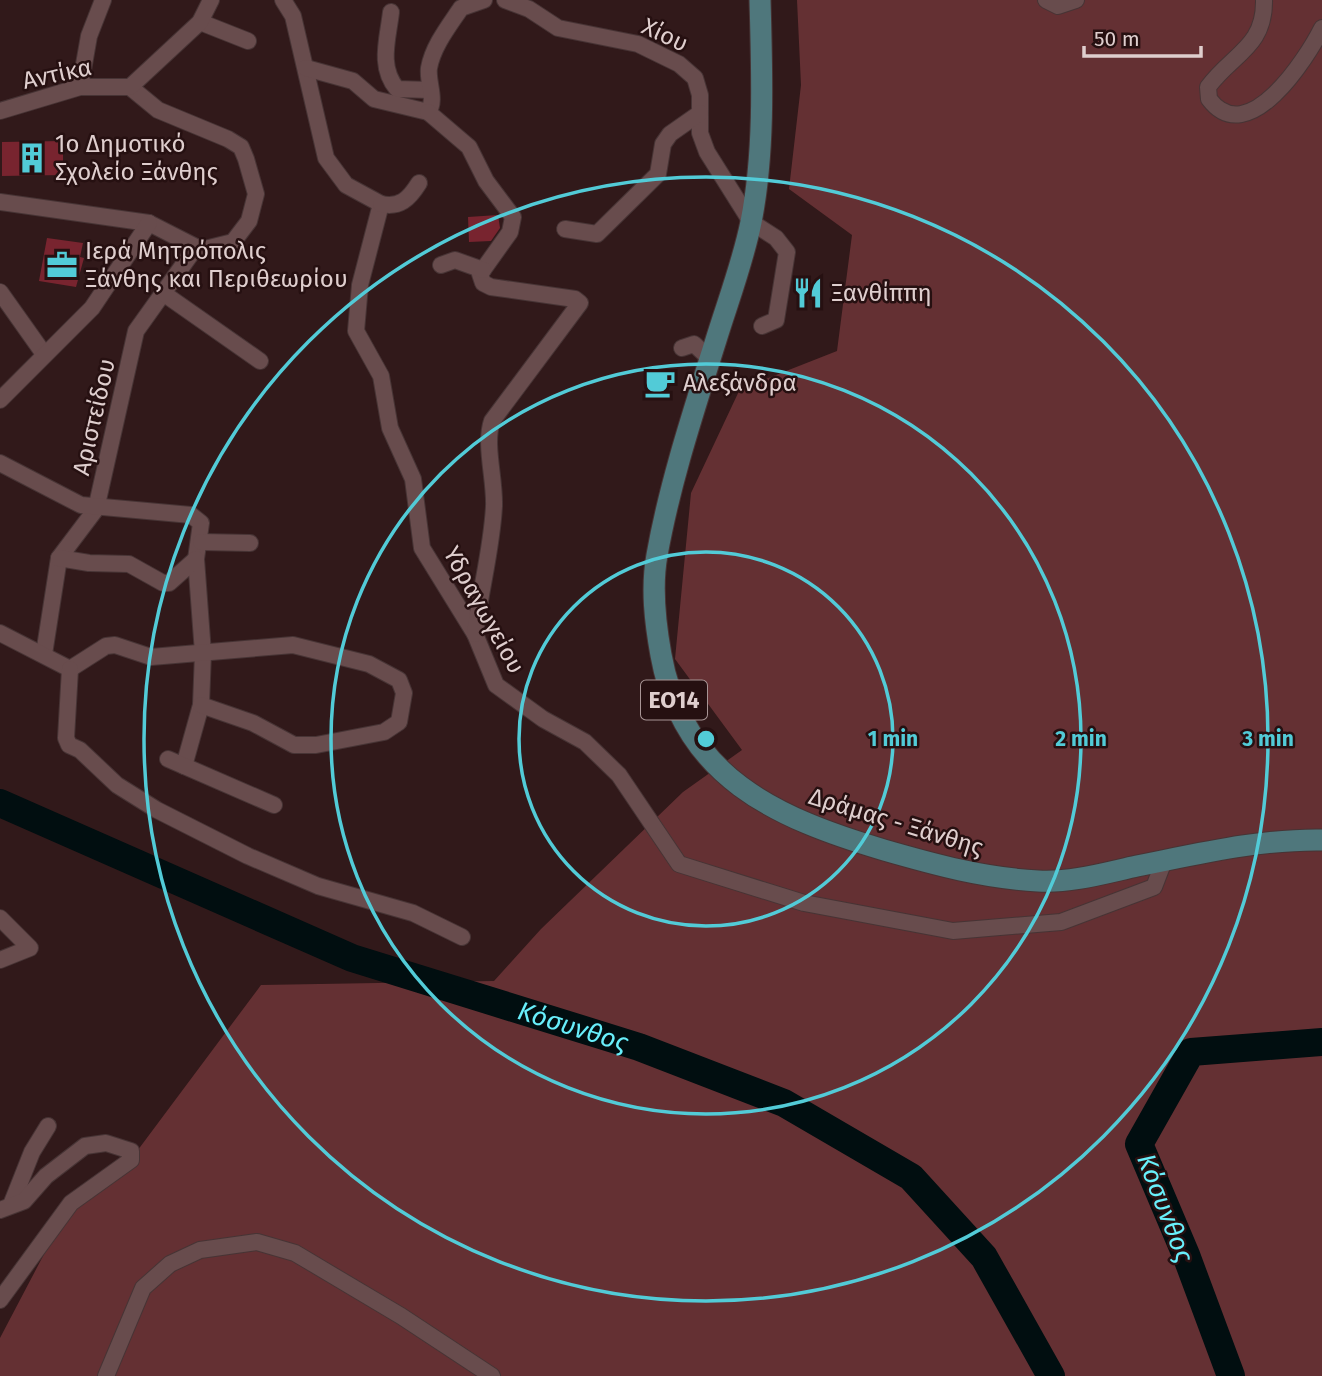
<svg xmlns="http://www.w3.org/2000/svg" width="1322" height="1376" viewBox="0 0 1322 1376" font-family="'Fira Sans',sans-serif">
	<style>
		.green { fill: #643033 }
		.lines { fill: none; stroke-linecap: round; stroke-linejoin: round }
		.river { stroke: #010e10; stroke-width: 28 }
		.building { fill: #78242f }
		.minor-casing { stroke: #473435; stroke-width: 18 }
		.major-casing { stroke: #473435; stroke-width: 23 }
		.minor { stroke: #684c4d; stroke-width: 16 }
		.major { stroke: #4f777c; stroke-width: 21 }
		.ring { fill: none; stroke: #52cbd7; stroke-width: 3.5 }
		.labels { text-anchor: middle; dominant-baseline: central; stroke-width: 5; stroke-linejoin: round; paint-order: stroke }
		.shield { fill: #261011; stroke: #a89595; stroke-width: 2 }
		.shield-label { font-size: 23px; font-weight: bold; fill: #dfcece }
		.street-label { font-size: 24px; fill: #dfcece; stroke: #261011 }
		.poi-label { font-size: 24px; fill: #dfcece; stroke: #261011; text-anchor: start }
		.water-label { font-size: 26px; font-style: italic; fill: #68effb; stroke: #261011 }
		.centre { fill: #52cbd7; stroke: #261011; stroke-width: 3.5 }
		.ring-label { font-size: 21px; text-anchor: middle; font-weight: bold; fill: #52cbd7; stroke: #261011; stroke-width: 5; stroke-linejoin: round; paint-order: stroke }
	</style>
	<rect width="100%" height="100%" fill="#31191a"/>
	<!-- green -->
	<path class="green" d="M797 0H1322V1376H0V1338L63 1218 117 1178 261 985 494 981 541 929 683 792 742 750 675 659 691 493 740 389 837 351 852 235 789 189 801 85Z"/>
	<g class="lines">
		<!-- river -->
		<g class="river">
			<path id="s1" d="M0 803 352 958 639 1047 784 1103 911 1177 984 1257 1051 1376"/>
			<path d="M1231 1376 1186 1255 1139 1144 1191 1052 1322 1042"/>
		</g>
	</g>
	<!-- building -->
	<g class="building">
		<path d="M63 141V175L2 176V142Z"/>
		<path d="M498 215 500 228 491 241 469 242 468 217Z"/>
		<path d="M47 238 83 243 80 257 84 258 76 287 39 281Z"/>
	</g>
	<g class="lines">
		<!-- minor casing -->
		<g class="minor-casing">
			<g id="minor">
				<path d="M283 0 293 16 326 158 346 185 381 204 360 285 356 331 381 376 390 428 413 479 422 548 475 634 496 685 543 719 585 742 619 775 679 864 804 903 953 931 1061 922 1154 887 1164 861"/>
				<path d="M505 0 529 9 558 28 638 44 679 64 695 78 700 95V133L707 152 751 222 776 238 787 252 776 320 762 326"/>
				<path d="M1046 0 1058 6 1076 0"/>
				<path d="M1264 0C1265 47 1232 54 1208 87L1209 99C1248 151 1307 58 1322 28"/>
				<path d="M391 12C388 39 378 66 397 89L430 90"/>
				<path d="M200 22 248 41"/>
				<path d="M306 68 353 81 374 99 428 112C437 100 427 82 429 68 433 46 449 26 461 8L484 0"/>
				<path d="M80 87 89 36 103 0"/>
				<path d="M130 87 158 110 228 139 241 147 246 159 256 194 249 221 233 242 205 249 196 247"/>
				<path d="M0 111 80 87H130L200 22 211 0"/>
				<path d="M428 112 469 147 486 181 513 217 510 232 480 274 483 283 491 287 575 299 580 303 492 421C484 444 495 479 494 506 492 548 480 591 475 634"/>
				<path d="M0 202 149 223 196 247 136 331 96 509 59 558 44 654"/>
				<path d="M381 204C400 208 409 199 419 183"/>
				<path d="M565 229 597 234 658 174 663 144 670 134 700 113"/>
				<path d="M441 265 455 260 483 270"/>
				<path d="M0 292 44 354"/>
				<path d="M163 293 260 361"/>
				<path d="M682 348 694 344 710 359"/>
				<path d="M0 400 92 308 149 223"/>
				<path d="M0 463 81 505 191 515 201 523 196 559 203 653 201 705 184 766"/>
				<path d="M201 542 250 543"/>
				<path d="M59 558 89 563 129 564 163 583H169L196 559"/>
				<path d="M0 633 70 669"/>
				<path d="M70 669 106 646 115 645 151 657 293 645 369 664 399 680 404 693 399 722 384 732 316 745H294L253 723 201 705"/>
				<path d="M70 669 66 738 69 745 80 750 117 785 157 810 248 856 318 886 413 913 462 937"/>
				<path d="M168 759 274 805"/>
				<path d="M0 918 30 948 0 960"/>
				<path d="M11 1205 32 1152 48 1126"/>
				<path d="M0 1210 24 1201 46 1176 85 1146 106 1143 131 1151V1160L71 1203 0 1300"/>
				<path d="M106 1376 143 1288 170 1264 200 1250 257 1242 295 1253 401 1316 492 1376"/>
			</g>
		</g>
		<!-- major casing -->
		<g class="major-casing">
			<path id="major" d="M760 0C762 73 765 151 751 222 743 262 728 301 716 340 694 410 670 482 657 555 651 588 655 622 661 655 683 777 776 818 884 850 936 865 984 878 1038 881 1071 883 1105 873 1137 866 1198 854 1260 839 1322 840"/>
		</g>
		<!-- minor -->
		<use href="#minor" class="minor"/>
		<!-- major -->
		<use href="#major" class="major"/>
	</g>
	<!-- distance rings -->
	<g class="ring">
		<circle cx="706" cy="739" r="187"/>
		<circle cx="706" cy="739" r="375"/>
		<circle cx="706" cy="739" r="562"/>
	</g>
	<!-- icons -->
	<defs>
		<g id="building-bare" transform="scale(2.415)"><path d="M-4-6H4V6H1V3H-1V6H-4ZM-2.5-4.3h1.7v1.8h-1.7ZM.8-4.3h1.7v1.8H.8ZM-2.5-1h1.7V.8h-1.7ZM.8-1h1.7V.8H.8Z" fill="#52cbd7" stroke="#261011" stroke-width="2.5" paint-order="stroke"/></g>
		<g id="office-bare" transform="scale(2.415)"><path d="M-6-3h4V-5.5h4V-3h4V5H-6ZM-1-4.5V-3h2v-1.5ZM-6 0V1H6V0Z" fill="#52cbd7" stroke="#261011" stroke-width="2.5" paint-order="stroke"/></g>
		<g id="restaurant-bare" transform="scale(2.415)"><path d="M-5-6h1v4h1v-4h1v4h1v-4h1v5L-1.5 .5V6h-2V.5L-5-1ZM5-6V6H3V1.5H1.5Q1.5-4 5-6Z" fill="#52cbd7" stroke="#261011" stroke-width="2.5" paint-order="stroke"/></g>
		<g id="cafe-bare" transform="scale(2.415)"><path d="M-5.5-4.5H6V0H3Q3 3.5 0 3.5H-2.5Q-5.5 3.5-5.5 0ZM3-3.2v2h1.7v-2ZM-6 4.5H4V6H-6Z" fill="#52cbd7" stroke="#261011" stroke-width="2.5" paint-order="stroke"/></g>
	</defs>
	<g fill-rule="evenodd">
		<use href="#building-bare" x="32" y="158"/>
		<use href="#office-bare" x="62" y="265"/>
		<use href="#restaurant-bare" x="808" y="293"/>
		<use href="#cafe-bare" x="660" y="383"/>
	</g>
	<g class="labels">
		<!-- shield labels -->
		<rect class="shield" x="641" y="680.5" width="66" height="39" rx="5"/>
		<g class="shield-label">
			<text x="674" y="700">ΕΟ14</text>
		</g>
		<!-- street labels -->
		<g class="street-label">
			<text transform="translate(665 35) rotate(25)">Χίου</text>
			<text transform="translate(57 74) rotate(-12)">Αντίκα</text>
			<text transform="translate(94 417) rotate(-77)">Αριστείδου</text>
			<text transform="translate(484 610) rotate(61)">Υδραγωγείου</text>
			<text transform="translate(896 822) rotate(17)">Δράμας - Ξάνθης</text>
		</g>
		<!-- poi labels -->
		<g class="poi-label">
			<text x="55" y="144">1ο Δημοτικό<tspan x="55" dy="28">Σχολείο Ξάνθης</tspan></text>
			<text x="85" y="251">Ιερά Μητρόπολις<tspan x="85" dy="28">Ξάνθης και Περιθεωρίου</tspan></text>
			<text x="831" y="293">Ξανθίππη</text>
			<text x="683" y="383">Αλεξάνδρα</text>
		</g>
		<!-- water labels -->
		<g class="water-label">
			<text stroke="none"><textPath href="#s1" startOffset="616">Κόσυνθος</textPath></text>
			<text transform="translate(1165 1208) rotate(69)">Κόσυνθος</text>
		</g>
	</g>
	<circle cx="706" cy="739" r="10" class="centre"/>
	<g class="ring-label">
		<text x="893" y="746">1 min</text>
		<text x="1081" y="746">2 min</text>
		<text x="1268" y="746">3 min</text>
	</g>
	<!-- scale -->
	<path d="M1084 46v10h117v-10" fill="none" stroke="#dfcece" stroke-width="3.5"/>
	<text x="1094" y="46" font-size="21" fill="#dfcece" stroke="#261011" stroke-width="5" paint-order="stroke">50 m</text>
</svg>
